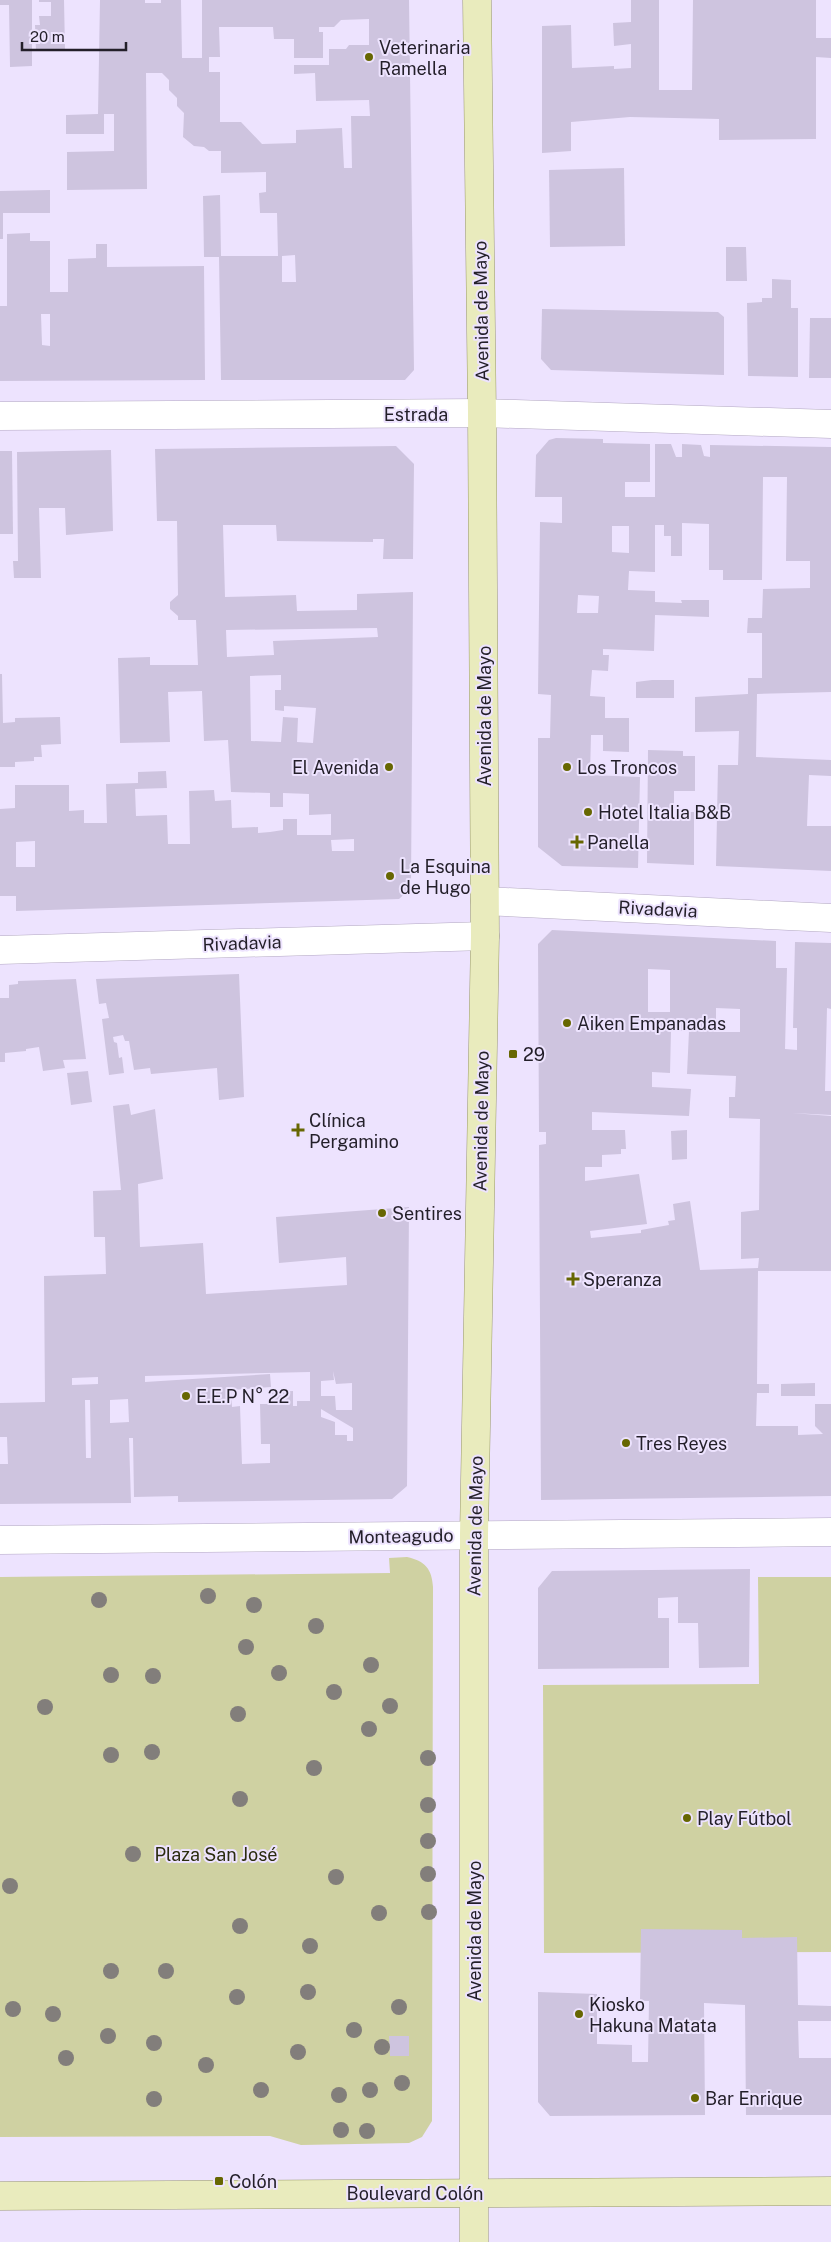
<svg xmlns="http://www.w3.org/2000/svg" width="831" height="2242" viewBox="0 0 831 2242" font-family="'Public Sans',sans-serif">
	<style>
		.green { fill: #cfd1a2 }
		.building { fill: #cec4df; fill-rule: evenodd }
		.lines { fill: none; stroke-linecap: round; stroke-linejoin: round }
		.minor-casing { stroke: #b3a8c2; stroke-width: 29 }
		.major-casing { stroke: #9a9a6d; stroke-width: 29 }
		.minor { stroke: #fff; stroke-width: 28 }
		.major { stroke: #e9ebbd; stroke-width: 28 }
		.tree { fill: #827e7b }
		.poi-dot { fill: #676702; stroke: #ede3fe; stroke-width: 2 }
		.labels { text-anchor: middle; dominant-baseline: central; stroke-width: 4; stroke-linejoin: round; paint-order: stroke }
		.poi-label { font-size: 18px; fill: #231f29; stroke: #ede3fe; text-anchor: start }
		.street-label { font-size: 18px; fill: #231f29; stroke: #ede3fe }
		.park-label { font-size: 18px; fill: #2b2c0f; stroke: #ede3fe }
	</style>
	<rect width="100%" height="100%" fill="#ede3fe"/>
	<!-- green -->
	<g class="green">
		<path d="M407 1557C425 1561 432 1569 433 1587L432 2121 422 2137 409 2143 301 2145 270 2136 0 2137V1577L390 1573 389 1558Z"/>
		<path d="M758 1577H831V1952L544 1953 543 1685 759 1684Z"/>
	</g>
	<!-- building -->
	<g class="building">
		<path d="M0 0H32V66L10 67 9 5H0Z"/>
		<path d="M39 0H64L65 50 36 51 35 25H40L39 16H51V2H39Z"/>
		<path d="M100 0H145V3H161V0H181L182 58H202V0H409L414 370 405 380H221L219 257H204L203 196 220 195 221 256H278L277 213H260L259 193 266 192V172L221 173V151H209L204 147 194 146 183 137 184 113 177 106V98L169 90V80L162 73H146L147 189 67 190V152L114 151V114H104V134H66V115L98 114ZM369 19V45H349L346 49H329V65H294V74L315 73 316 101 369 100 370 116H351L352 168H344L342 128 296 130V143L262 144 241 122H220V72H209V57H220L219 27H273L274 39H294V58H323V32H319V27H334L341 20ZM295 255 296 282H282V256Z"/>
		<path d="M631 0H659V90H692L693 0H816V38H831V58L816 57V139L719 140V119L630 117 571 122V151L542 153V26L571 25 572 68 614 66V69L631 68V44L614 46 613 23 631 22Z"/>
		<path d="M624 168 625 246 550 247 549 170Z"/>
		<path d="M50 190V213H3V239H0V191Z"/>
		<path d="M30 233V241H50V292H68V259L96 258V244H107V267L204 266 205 380 0 381V306H7V234ZM41 314H50V346L42 345Z"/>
		<path d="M726 247H746L747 281H726Z"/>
		<path d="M772 279 791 280V308H798V377L748 376 747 303 762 302V298H772Z"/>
		<path d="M542 309 718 312 724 317V375L551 370 541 359Z"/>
		<path d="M810 318H831V378H809Z"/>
		<path d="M556 438 603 439V443L650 444V482H625V497H655V444H671L676 457H682V444L701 445 704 456 710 457V445L831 447V692L757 694 756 757 831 760V776L809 775 807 826H831V871L716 866 718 765H738L739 731 695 732V697L748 694V678H762V633H747L748 618H762L763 589 810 588V561H786L787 477H763L762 580H723V570H709V524L682 523V556H671V536H664V525H655V572L629 571 628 590 655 591V602L682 603 681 600H709V617L655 615 654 651 603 649V655H609L608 671 592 670 590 696 605 697V718H629V752L603 751V735H591L590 775 640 777 638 868 562 866 538 847V738H550L551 695 538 694 540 522 562 523V497H535L536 455 549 440ZM612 526H629V553L612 552ZM578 595 599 596 598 613H577Z"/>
		<path d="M396 446 414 464 413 559H383L384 539H373V542L277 541 276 525H223L225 597 296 595 297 611 357 610V594L413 592 411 888 399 899 16 911V896H0V809L15 808V785H69V811L84 810V823H107L106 784 138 783V772L166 771 167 788 135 789 136 816 167 815 168 844H190L189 791 214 790 215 801 231 800 232 828 258 827V833L270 832 283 830V819H297V835H331V814L309 815V794L283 793V807H270V793L231 792 228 740 204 741 202 691 168 692 170 742 120 743 118 658 150 657V665H198L196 620H178V616L170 609V602L178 595 177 521H157L155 449ZM377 628 378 637 273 641 274 655 227 657 226 630ZM281 675V690H275V710L284 711V706L316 708 313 743 297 742 298 718 283 717 281 742 251 741 250 676ZM354 839V851H332L331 840ZM35 841V867H16V842Z"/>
		<path d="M111 450 113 531 66 535 65 508H39L41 578H14L13 561H18L17 452Z"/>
		<path d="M0 451H12L13 534H0Z"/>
		<path d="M0 674H2L3 723 15 722V718L60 717 61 744 41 745 42 757H34V761L15 762V767H0Z"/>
		<path d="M652 680H674V698H636V682Z"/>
		<path d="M648 750 683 751V756H695V791H674V812H694V865L647 863Z"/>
		<path d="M552 930 776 941V968H787L785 1049 797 1050V1028H793L795 942 831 943V1009L827 1008 825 1091H831V1115L792 1113 831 1116V1271H758L757 1384H769V1393H757L756 1426H798V1435L823 1434 815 1426V1404H831V1496L541 1500 539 1145 546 1144V1132H539L538 944ZM648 969 670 970V1012H648ZM716 1008 740 1009V1032H716ZM671 1030 689 1031 687 1074 736 1076 735 1097H729V1118L760 1119 759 1210 741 1212V1259L759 1258 758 1268 700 1270 690 1201 673 1204 675 1220 668 1221 669 1225 641 1230V1233L591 1238 590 1231 647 1224 639 1174 585 1181V1167H602V1155L621 1154V1149H626L625 1130H592V1112L689 1116 691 1089 652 1087V1072L670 1073Z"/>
		<path d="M239 974 244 1097 219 1100 217 1068 151 1074 150 1068 134 1070 129 1041H125L123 1035 113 1037 114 1042 117 1043 119 1058 122 1057 124 1073 109 1075 102 1019 109 1018 106 1003 99 1004 96 979Z"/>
		<path d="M76 979 86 1059 63 1060 65 1068 43 1071 39 1047 26 1049V1051L5 1053V1062H0V998H9V985L18 984V981Z"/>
		<path d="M88 1071 92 1102 71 1105 67 1073Z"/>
		<path d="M129 1104 131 1115 155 1109 163 1179 138 1184 140 1247 203 1243 206 1294 347 1285 346 1257 279 1263 276 1217 409 1207 407 1486 392 1499 178 1502V1496L134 1497 133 1438H129L131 1503 0 1504V1464H8L7 1437H0V1403L45 1402 44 1276 106 1274 105 1237H94L93 1191 121 1190 113 1106ZM333 1371 336 1384 352 1383V1410H336L335 1396H321V1381L334 1380ZM310 1372V1401H297V1406H293V1391L270 1392V1404H260L261 1444H270V1463L242 1464 240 1406 232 1407 231 1390 271 1387 270 1374 145 1382V1376ZM98 1377V1384L72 1385V1378ZM128 1399 129 1422 110 1423V1400ZM85 1400H90L91 1458H86ZM321 1409 353 1428V1441H347V1435H335V1422L321 1417Z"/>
		<path d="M687 1130V1159L672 1160 671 1131Z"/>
		<path d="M815 1383V1396H781V1384Z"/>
		<path d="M750 1569 749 1667 699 1668 698 1623H678V1597L658 1598V1618H669V1668L538 1669V1588L552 1571Z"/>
		<path d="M641 1929 742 1930V1938L797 1937 798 2005 831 2006V2021H798L799 2058H831V2115H746L745 2005 704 2003 705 2115 550 2116 538 2102V1992L597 1994V2044L632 2045V2062H648L649 2001H640Z"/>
		<path d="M389 2036H409V2056H390Z"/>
	</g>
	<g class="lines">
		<!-- minor casing -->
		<g class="minor-casing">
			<g id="minor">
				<path d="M0 416 482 413 831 424"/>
				<path d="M485 901 831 918"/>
				<path d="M0 950 485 936"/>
				<path d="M0 1540 831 1532"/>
			</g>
		</g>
		<!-- major casing -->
		<g class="major-casing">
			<g id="major">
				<path d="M0 2196 831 2191"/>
				<path d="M474 2242V1535L485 936 482 413 477 0"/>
			</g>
		</g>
		<!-- minor -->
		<use href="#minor" class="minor"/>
		<!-- major -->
		<use href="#major" class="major"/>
	</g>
	<!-- trees -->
	<g class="tree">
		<circle cx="208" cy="1596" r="8"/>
		<circle cx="99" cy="1600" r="8"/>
		<circle cx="254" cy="1605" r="8"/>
		<circle cx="316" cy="1626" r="8"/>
		<circle cx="246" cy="1647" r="8"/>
		<circle cx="371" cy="1665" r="8"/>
		<circle cx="279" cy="1673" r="8"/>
		<circle cx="111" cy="1675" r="8"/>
		<circle cx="153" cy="1676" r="8"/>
		<circle cx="334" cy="1692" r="8"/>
		<circle cx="390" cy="1706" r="8"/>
		<circle cx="45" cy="1707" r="8"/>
		<circle cx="238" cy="1714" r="8"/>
		<circle cx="369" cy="1729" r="8"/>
		<circle cx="152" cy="1752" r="8"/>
		<circle cx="111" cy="1755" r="8"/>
		<circle cx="428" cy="1758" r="8"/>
		<circle cx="314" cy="1768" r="8"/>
		<circle cx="240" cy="1799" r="8"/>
		<circle cx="428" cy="1805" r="8"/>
		<circle cx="428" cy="1841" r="8"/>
		<circle cx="133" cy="1854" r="8"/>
		<circle cx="428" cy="1874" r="8"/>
		<circle cx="336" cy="1877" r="8"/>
		<circle cx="10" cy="1886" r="8"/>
		<circle cx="429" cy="1912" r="8"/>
		<circle cx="379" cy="1913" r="8"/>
		<circle cx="240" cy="1926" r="8"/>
		<circle cx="310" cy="1946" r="8"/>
		<circle cx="111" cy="1971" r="8"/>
		<circle cx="166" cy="1971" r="8"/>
		<circle cx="308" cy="1992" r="8"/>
		<circle cx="237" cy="1997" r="8"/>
		<circle cx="399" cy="2007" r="8"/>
		<circle cx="13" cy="2009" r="8"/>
		<circle cx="53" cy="2014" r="8"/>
		<circle cx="354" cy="2030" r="8"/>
		<circle cx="108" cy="2036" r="8"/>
		<circle cx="154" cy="2043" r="8"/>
		<circle cx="382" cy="2047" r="8"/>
		<circle cx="298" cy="2052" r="8"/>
		<circle cx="66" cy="2058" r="8"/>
		<circle cx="206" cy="2065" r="8"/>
		<circle cx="402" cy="2083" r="8"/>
		<circle cx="261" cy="2090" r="8"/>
		<circle cx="370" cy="2090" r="8"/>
		<circle cx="339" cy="2095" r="8"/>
		<circle cx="154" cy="2099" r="8"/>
		<circle cx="341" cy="2130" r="8"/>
		<circle cx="367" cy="2131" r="8"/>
	</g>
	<!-- markers -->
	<g class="poi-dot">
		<circle cx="369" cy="57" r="5"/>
		<circle cx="389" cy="767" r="5"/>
		<circle cx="567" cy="767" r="5"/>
		<circle cx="588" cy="812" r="5"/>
		<path d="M574.5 834.5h5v5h5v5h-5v5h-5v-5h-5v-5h5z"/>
		<circle cx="390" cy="876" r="5"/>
		<circle cx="567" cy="1023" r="5"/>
		<rect x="508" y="1049" width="10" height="10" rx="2.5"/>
		<path d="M295.5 1122.5h5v5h5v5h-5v5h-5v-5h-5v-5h5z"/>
		<circle cx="382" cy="1213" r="5"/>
		<path d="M570.5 1271.5h5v5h5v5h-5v5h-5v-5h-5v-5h5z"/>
		<circle cx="186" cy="1396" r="5"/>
		<circle cx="626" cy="1443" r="5"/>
		<circle cx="687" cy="1818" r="5"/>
		<circle cx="579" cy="2014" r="5"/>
		<circle cx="695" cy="2098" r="5"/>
		<rect x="214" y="2176" width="10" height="10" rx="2.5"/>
	</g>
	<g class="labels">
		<!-- poi labels -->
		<g class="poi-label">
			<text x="379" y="47">Veterinaria<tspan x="379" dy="21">Ramella</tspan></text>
			<text x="379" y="767" text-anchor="end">El Avenida</text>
			<text x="577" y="767">Los Troncos</text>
			<text x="598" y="812">Hotel Italia B&amp;B</text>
			<text x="587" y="842">Panella</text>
			<text x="400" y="866">La Esquina<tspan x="400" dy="21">de Hugo</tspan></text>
			<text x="577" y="1023">Aiken Empanadas</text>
			<text x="523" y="1054">29</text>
			<text x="309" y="1120">Clínica<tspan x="309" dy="21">Pergamino</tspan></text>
			<text x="392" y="1213">Sentires</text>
			<text x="583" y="1279">Speranza</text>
			<text x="196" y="1396">E.E.P N° 22</text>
			<text x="636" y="1443">Tres Reyes</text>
			<text x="697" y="1818">Play Fútbol</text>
			<text x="589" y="2004">Kiosko<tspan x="589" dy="21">Hakuna Matata</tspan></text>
			<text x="705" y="2098">Bar Enrique</text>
			<text x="229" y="2181">Colón</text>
		</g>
		<!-- street labels -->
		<g class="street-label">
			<text transform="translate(481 311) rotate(-91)">Avenida de Mayo</text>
			<text x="416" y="414">Estrada</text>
			<text transform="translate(484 716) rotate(-90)">Avenida de Mayo</text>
			<text transform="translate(658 909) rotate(3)">Rivadavia</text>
			<text transform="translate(242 943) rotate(-2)">Rivadavia</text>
			<text transform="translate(481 1121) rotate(-89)">Avenida de Mayo</text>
			<text transform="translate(475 1526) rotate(-89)">Avenida de Mayo</text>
			<text transform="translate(401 1536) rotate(-1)">Monteagudo</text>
			<text transform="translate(474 1931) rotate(-90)">Avenida de Mayo</text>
			<text x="415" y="2193">Boulevard Colón</text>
		</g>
		<!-- park labels -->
		<g class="park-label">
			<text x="216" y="1854">Plaza San José</text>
		</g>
	</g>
	<!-- scale -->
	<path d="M22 42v8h104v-8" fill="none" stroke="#231f29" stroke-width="2.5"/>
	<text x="30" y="42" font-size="15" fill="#231f29" stroke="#ede3fe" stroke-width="4" paint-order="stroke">20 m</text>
</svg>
